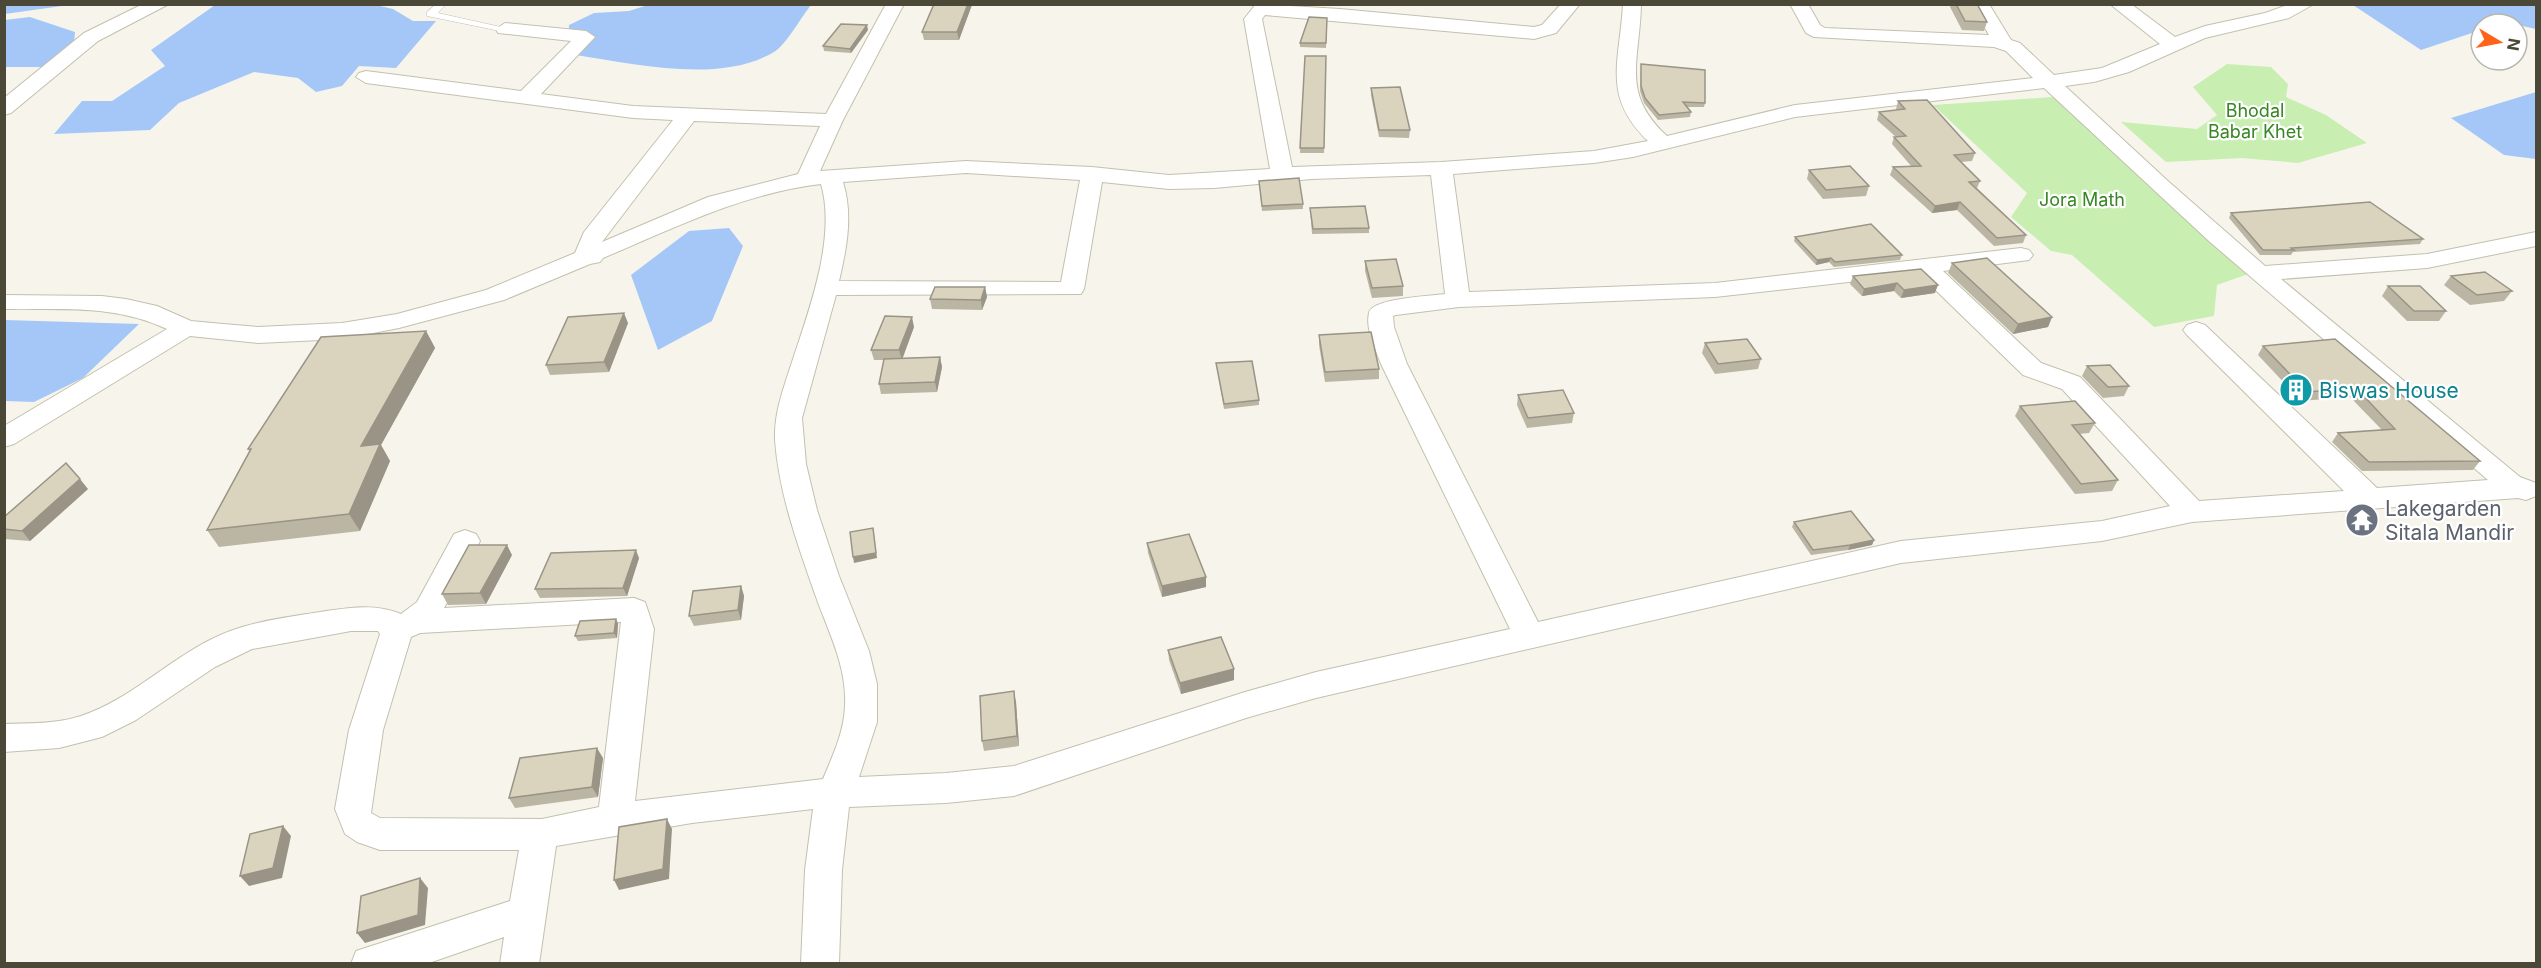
<svg xmlns="http://www.w3.org/2000/svg" width="2541" height="968" viewBox="0 0 2541 968" font-family="Inter,sans-serif">
	<style>
		.green { fill: #c8eeb1 }
		.water { fill: #a4c7f7 }
		.lines { fill: none; stroke-linecap: round; stroke-linejoin: round }
		.lane-casing { stroke: #c3c0ad; stroke-width: 1 }
		.street-casing { stroke: #c3c0ad; stroke-width: 2 }
		.lane { fill: #fff; fill-rule: evenodd }
		.street { fill: #fff; fill-rule: evenodd }
		.wall { fill: #bbb6a4 }
		.shaded-wall { fill: #999486 }
		.building { fill: #dad4bf; stroke: #999486; stroke-width: 1.5 }
		.labels { text-anchor: middle; dominant-baseline: central; stroke-width: 4.5; stroke-linejoin: round; paint-order: stroke }
		.far-park-label { font-size: 18px; fill: #388524; stroke: #fff }
		.culture-label { font-size: 21px; fill: #0d838f; stroke: #fff; text-anchor: start }
		.worship-label { font-size: 21px; fill: #5b616d; stroke: #fff; text-anchor: start }
	</style>
	<rect width="100%" height="100%" fill="#f7f5eb"/>
	<!-- green -->
	<g class="green">
		<path d="M2227 64 2271 67 2288 84 2286 97 2326 115 2367 143 2298 163 2242 158 2166 162 2121 122 2197 129 2217 115 2193 87Z"/>
		<path d="M2053 97 2251 273 2217 285 2214 316 2154 327 2072 255 2051 251 2011 217 2027 193 1933 105Z"/>
	</g>
	<!-- water -->
	<g class="water">
		<path d="M5 4H69V5L5 14Z"/>
		<path d="M651 4 811 5C802 16 786 45 774 52 720 84 635 64 576 55L568 40 569 25 594 13 629 11Z"/>
		<path d="M215 5H376L393 9 413 21H436L396 68 359 66 342 86 316 92 298 78 254 72 179 103 150 130 54 134 82 101H112L165 66 151 50Z"/>
		<path d="M2353 5H2536V29L2504 22 2481 24V30L2421 50Z"/>
		<path d="M30 17 75 32 74 45 45 67H5L4 20Z"/>
		<path d="M2536 92V159L2504 155 2451 118Z"/>
		<path d="M729 228 743 246 712 321 658 350 631 275 689 231Z"/>
		<path d="M5 320 139 324 83 378 34 402 5 401Z"/>
	</g>
	<g class="lines">
		<!-- lane casing -->
		<g class="lane-casing">
			<path id="lane" d="M436 4H446L438 13 510 29 505 32 427 16V12Z"/>
		</g>
		<!-- street casing -->
		<g class="street-casing">
			<g id="street">
				<path d="M143 4H169L98 41 11 113 4 115V98L84 33Z"/>
				<path d="M886 4H904L843 120 820 171 966 161 1092 167 1169 175 1270 169 1244 19 1256 4 1340 9 1534 27 1542 25 1561 4H1580L1556 33 1534 39 1265 15 1262 19 1292 167 1441 162 1594 151 1648 141C1601 96 1620 61 1623 4H1641C1640 61 1620 93 1667 136L1795 105 2033 78 2006 51 1994 47 1814 37 1806 33 1790 4H1808L1820 25 1825 28 1989 35 1971 4H1989L2011 40 2020 43 2054 75 2102 68 2160 44 2110 4H2131L2175 37 2205 26 2265 13 2290 4H2314L2289 18 2205 38 2129 72 2094 82 2065 86 2169 182 2265 266 2427 254 2536 232V246L2427 268 2281 279 2520 477 2536 483V496L2526 500 2518 498 2192 522 2102 541 1901 563 1316 698 1246 718 1014 796 946 803 849 807 842 870 839 964H801L805 870 813 809 692 823 556 846 539 964H500L504 937 426 964H351L356 951 510 901 519 850H380L357 842 345 834 335 809 349 730 380 634 378 631H351L252 649 215 667 136 720 102 737 59 748 4 752V724C30 723 57 724 81 716 129 700 166 662 210 640 244 622 283 618 320 612 348 608 374 603 401 614L417 602 454 534 465 530 476 534 480 541 444 608 634 598 645 602 654 629 635 801 823 779C833 755 844 732 845 706 847 667 829 633 816 597 798 546 779 494 775 440 774 413 783 390 791 365 808 313 837 238 821 184 744 193 674 228 603 258L600 262 590 264 504 300 399 328 342 339 258 343 190 336 14 444 4 447V426L167 329C113 304 62 310 4 309V295L102 296 126 299 157 306 191 321 223 324 258 327 342 323 397 314 486 290 575 253 584 232 673 120 633 118 366 83 356 77 359 73 366 71 521 91 571 41 498 33 496 29 505 23 586 31 595 37 541 94 633 106 826 114ZM2044 88 2210 242 2488 480 2377 488 2205 325 2196 322 2187 325 2183 330 2187 335 2344 491 2199 501 2080 377 2041 363 1943 271 2029 260 2033 255 2029 250 2021 248 1715 283 1469 292 1453 174 1594 163 1633 157 1795 117ZM694 121 820 126 798 174 708 197 602 242ZM966 173 1080 180 1061 282 839 281C847 248 853 214 843 182ZM1431 175 1445 294C1431 296 1372 298 1369 313 1365 329 1376 349 1381 364L1510 629 1316 672 1245 692 1014 766 946 773 859 777 877 722V684L869 651 839 576 817 510 806 464 802 418 836 295 1081 294 1084 289 1102 182 1169 189 1214 188 1312 179ZM1919 274 2023 375 2062 389 2170 506 2102 521 1901 541 1538 622 1407 364 1394 327 1393 316 1396 315 1459 307 1715 297ZM621 622 599 807 542 819 380 818 371 813 383 730 411 637 420 633Z"/>
			</g>
		</g>
		<!-- lane -->
		<use href="#lane" class="lane"/>
		<!-- street -->
		<use href="#street" class="street"/>
	</g>
	<!-- wall -->
	<g class="wall">
		<path d="M934 4H972L959 40H924L922 32Z"/>
		<path d="M1951 4H1977L1987 22 1984 31 1962 30 1950 7Z"/>
		<path d="M1327 18 1326 48 1300 47V43Z"/>
		<path d="M868 30 851 53 824 51 823 46Z"/>
		<path d="M1305 56H1326L1324 153H1300Z"/>
		<path d="M1641 64 1705 103 1704 107H1687L1691 112 1690 117 1658 120 1644 103 1640 91Z"/>
		<path d="M1371 88 1410 130 1409 138 1379 137 1371 95Z"/>
		<path d="M1898 101 1975 153 1972 161 1961 162 1980 181 1977 188 2026 235 2023 243 1994 246 1957 210 1932 213 1890 175 1893 167H1912L1892 144 1894 137H1896L1877 120 1879 112 1897 110 1896 109Z"/>
		<path d="M1809 170 1869 186 1866 196 1823 199 1807 179Z"/>
		<path d="M1259 181 1303 204V209L1262 211Z"/>
		<path d="M1310 208 1369 228V233L1312 234Z"/>
		<path d="M2231 213 2423 239 2420 244 2293 252 2291 255H2260L2229 218Z"/>
		<path d="M1795 237 1902 255 1900 260 1834 267 1829 262 1816 265 1794 241Z"/>
		<path d="M1365 261 1403 286V296L1372 298 1365 271Z"/>
		<path d="M1952 263 2052 317 2048 327 2013 334 1948 273Z"/>
		<path d="M1921 269 1935 293 1901 298 1894 291 1862 296 1850 284 1853 276Z"/>
		<path d="M2451 276 2512 291 2504 301 2470 305 2444 285Z"/>
		<path d="M2388 286 2446 311 2439 321H2407L2382 296Z"/>
		<path d="M985 287 987 297 982 310 932 309 930 299Z"/>
		<path d="M628 323 609 372 550 375 546 365Z"/>
		<path d="M914 327 902 358 940 357 942 367 937 392 881 394 879 384 884 360H874L871 350Z"/>
		<path d="M426 331 435 348 381 445 390 461 360 531 219 547 207 530 249 451 248 449Z"/>
		<path d="M1319 335 1379 369V379L1325 382 1319 345Z"/>
		<path d="M2335 339 2480 461 2473 470 2362 471 2332 442 2338 433 2382 430 2350 397 2301 401 2258 355 2263 346Z"/>
		<path d="M1705 343 1761 359 1758 369 1715 374 1702 353Z"/>
		<path d="M1216 363 1259 400V405L1224 409Z"/>
		<path d="M2087 366 2129 386 2124 396 2103 398 2082 376Z"/>
		<path d="M1518 395 1574 413 1572 423 1527 428 1517 405Z"/>
		<path d="M2020 406 2095 423 2089 433 2079 434 2118 480 2112 491 2075 494 2015 416Z"/>
		<path d="M88 489 30 541 4 539V517Z"/>
		<path d="M1794 522 1874 540 1872 545 1848 550 1811 555 1792 527Z"/>
		<path d="M1147 543 1206 577V587L1162 597 1148 553Z"/>
		<path d="M512 555 486 604 448 605 442 594Z"/>
		<path d="M639 558 627 596 540 598 535 589Z"/>
		<path d="M741 586 744 596 741 620 694 626 689 616Z"/>
		<path d="M616 619 618 624 617 638 578 641 575 636Z"/>
		<path d="M1168 650 1234 669V680L1181 694 1169 660Z"/>
		<path d="M1016 702 1019 746 984 751 982 741Z"/>
		<path d="M603 758 598 797 515 808 509 798Z"/>
	</g>
	<!-- shaded-wall -->
	<g class="shaded-wall">
		<path d="M968 4 972 5 959 40 957 32Z"/>
		<path d="M867 25 868 30 851 53 850 49Z"/>
		<path d="M1960 202 1957 210 1932 213 1935 206Z"/>
		<path d="M1831 258 1829 262 1816 265 1817 260Z"/>
		<path d="M1897 283 1894 291 1862 296 1864 289Z"/>
		<path d="M1938 285 1935 293 1901 298 1904 290Z"/>
		<path d="M985 287 987 297 982 310 981 300Z"/>
		<path d="M624 313 628 323 609 372 604 362Z"/>
		<path d="M912 317 914 327 902 360 899 350Z"/>
		<path d="M2052 317 2048 327 2013 334 2018 324Z"/>
		<path d="M426 331 435 348 381 445 390 461 360 531 349 514 361 446Z"/>
		<path d="M940 357 942 367 937 392 935 382Z"/>
		<path d="M80 479 88 489 30 541 22 531Z"/>
		<path d="M873 528 877 558 854 563 853 557Z"/>
		<path d="M1874 540 1872 545 1848 550 1850 545Z"/>
		<path d="M507 545 512 555 486 604 480 593Z"/>
		<path d="M636 550 639 558 627 596 623 588Z"/>
		<path d="M1206 577V587L1162 597V586Z"/>
		<path d="M741 586 744 596 741 620 738 610Z"/>
		<path d="M616 619 618 624 617 638 614 633Z"/>
		<path d="M1234 669V680L1181 694 1180 683Z"/>
		<path d="M1014 691 1016 702 1019 746 1017 736Z"/>
		<path d="M597 748 603 758 598 797 592 787Z"/>
		<path d="M667 819 672 829 669 879 619 890 614 880Z"/>
		<path d="M283 826 291 836 282 878 249 886 240 876Z"/>
		<path d="M420 878 428 888 425 925 365 943 357 933Z"/>
	</g>
	<!-- building -->
	<g class="building">
		<path d="M934 4H968L957 32H922Z"/>
		<path d="M1956 4H1977L1987 22 1965 21Z"/>
		<path d="M1309 17 1327 18 1326 43H1300Z"/>
		<path d="M841 24 867 25 850 49 823 46Z"/>
		<path d="M1305 56H1326L1324 148H1300Z"/>
		<path d="M1641 64 1705 70V103L1683 102 1691 112 1659 115 1645 98 1641 86Z"/>
		<path d="M1400 87 1410 130H1379L1371 88Z"/>
		<path d="M1927 100 1975 153 1954 155 1980 181 1969 182 2026 235 1997 238 1960 202 1935 206 1893 167 1921 166 1894 137 1906 136 1879 112 1905 109 1898 101Z"/>
		<path d="M1850 166 1869 186 1826 190 1809 170Z"/>
		<path d="M1299 178 1303 204 1262 206 1259 181Z"/>
		<path d="M2370 202 2423 239 2291 248 2294 250H2263L2231 213Z"/>
		<path d="M1365 206 1369 228 1313 229 1310 208Z"/>
		<path d="M1871 224 1902 255 1835 262 1831 258 1817 260 1795 237Z"/>
		<path d="M1987 258 2052 317 2018 324 1952 263Z"/>
		<path d="M1396 259 1403 286 1372 288 1365 261Z"/>
		<path d="M1921 269 1938 285 1904 290 1897 283 1864 289 1853 276Z"/>
		<path d="M2485 272 2512 291 2477 295 2451 276Z"/>
		<path d="M2388 286H2420L2446 311H2414Z"/>
		<path d="M935 287H985L981 300 930 299Z"/>
		<path d="M624 313 604 362 546 365 568 317Z"/>
		<path d="M885 316 912 317 899 350H871Z"/>
		<path d="M426 331 361 446 380 444 349 514 207 530 251 449H248L321 337Z"/>
		<path d="M1371 332 1379 369 1325 372 1319 335Z"/>
		<path d="M1747 339 1761 359 1718 364 1705 343Z"/>
		<path d="M2335 339 2480 461 2369 462 2338 433 2395 429 2356 388 2307 392 2263 346Z"/>
		<path d="M940 357 935 382 879 384 884 359Z"/>
		<path d="M1252 361 1259 400 1224 404 1216 363Z"/>
		<path d="M2110 365 2129 386 2108 387 2087 366Z"/>
		<path d="M1563 390 1574 413 1528 418 1518 395Z"/>
		<path d="M2075 401 2095 423 2072 425 2118 480 2081 484 2020 406Z"/>
		<path d="M66 463 80 479 22 531 4 529V517Z"/>
		<path d="M1851 511 1874 540 1850 545 1813 550 1794 522Z"/>
		<path d="M873 528 876 553 853 557 850 532Z"/>
		<path d="M1189 534 1206 577 1162 586 1147 543Z"/>
		<path d="M469 545H507L480 593 442 594Z"/>
		<path d="M636 550 623 588 535 589 551 553Z"/>
		<path d="M741 586 738 610 689 616 693 591Z"/>
		<path d="M616 619 614 633 575 636 580 621Z"/>
		<path d="M1221 637 1234 669 1180 683 1168 650Z"/>
		<path d="M1014 691 1017 736 982 741 980 696Z"/>
		<path d="M597 748 592 787 509 798 520 758Z"/>
		<path d="M667 819 663 869 614 880 619 827Z"/>
		<path d="M283 826 273 868 240 876 250 834Z"/>
		<path d="M420 878 418 915 357 933 361 896Z"/>
	</g>
	<!-- icons -->
	<defs>
		<g id="building-disc" transform="scale(1.725)"><circle r="9.5" fill="#0f9aa8" stroke="#fff"/><path d="M-4-6H4V6H1V3H-1V6H-4ZM-2.5-4.3h1.7v1.8h-1.7ZM.8-4.3h1.7v1.8H.8ZM-2.5-1h1.7V.8h-1.7ZM.8-1h1.7V.8H.8Z" fill="#fff"/></g>
		<g id="temple-disc" transform="scale(1.725)"><circle r="9.5" fill="#6b7280" stroke="#fff"/><path d="M0-6L5-2H3V0L6.5 2.5H4V6H1.5V3h-3V6H-4V2.5H-6.5L-3 0V-2H-5Z" fill="#fff"/></g>
	</defs>
	<g fill-rule="evenodd">
		<use href="#building-disc" x="2296" y="390"/>
		<use href="#temple-disc" x="2362" y="520"/>
	</g>
	<g class="labels">
		<!-- far-park labels -->
		<g class="far-park-label">
			<text x="2255" y="110">Bhodal<tspan x="2255" dy="21">Babar Khet</tspan></text>
			<text x="2082" y="199">Jora Math</text>
		</g>
		<!-- culture labels -->
		<g class="culture-label">
			<text x="2319" y="390">Biswas House</text>
		</g>
		<!-- worship labels -->
		<g class="worship-label">
			<text x="2385" y="508">Lakegarden<tspan x="2385" dy="24">Sitala Mandir</tspan></text>
		</g>
	</g>
	<!-- border -->
	<rect width="2541" height="968" fill="none" stroke="#4c4838" stroke-width="12"/>
	<!-- north arrow -->
	<g transform="translate(2499 42) rotate(100)"><circle r="28" fill="#ffffff" stroke="#b7b6af" stroke-width="1.5"/>
	<path d="M0-4.5L10 22L0 15L-10 22Z" fill="#ff631a"/>
	<text y="-9" font-size="16" font-weight="bold" text-anchor="middle" fill="#4c4838">N</text>
	</g>
</svg>
